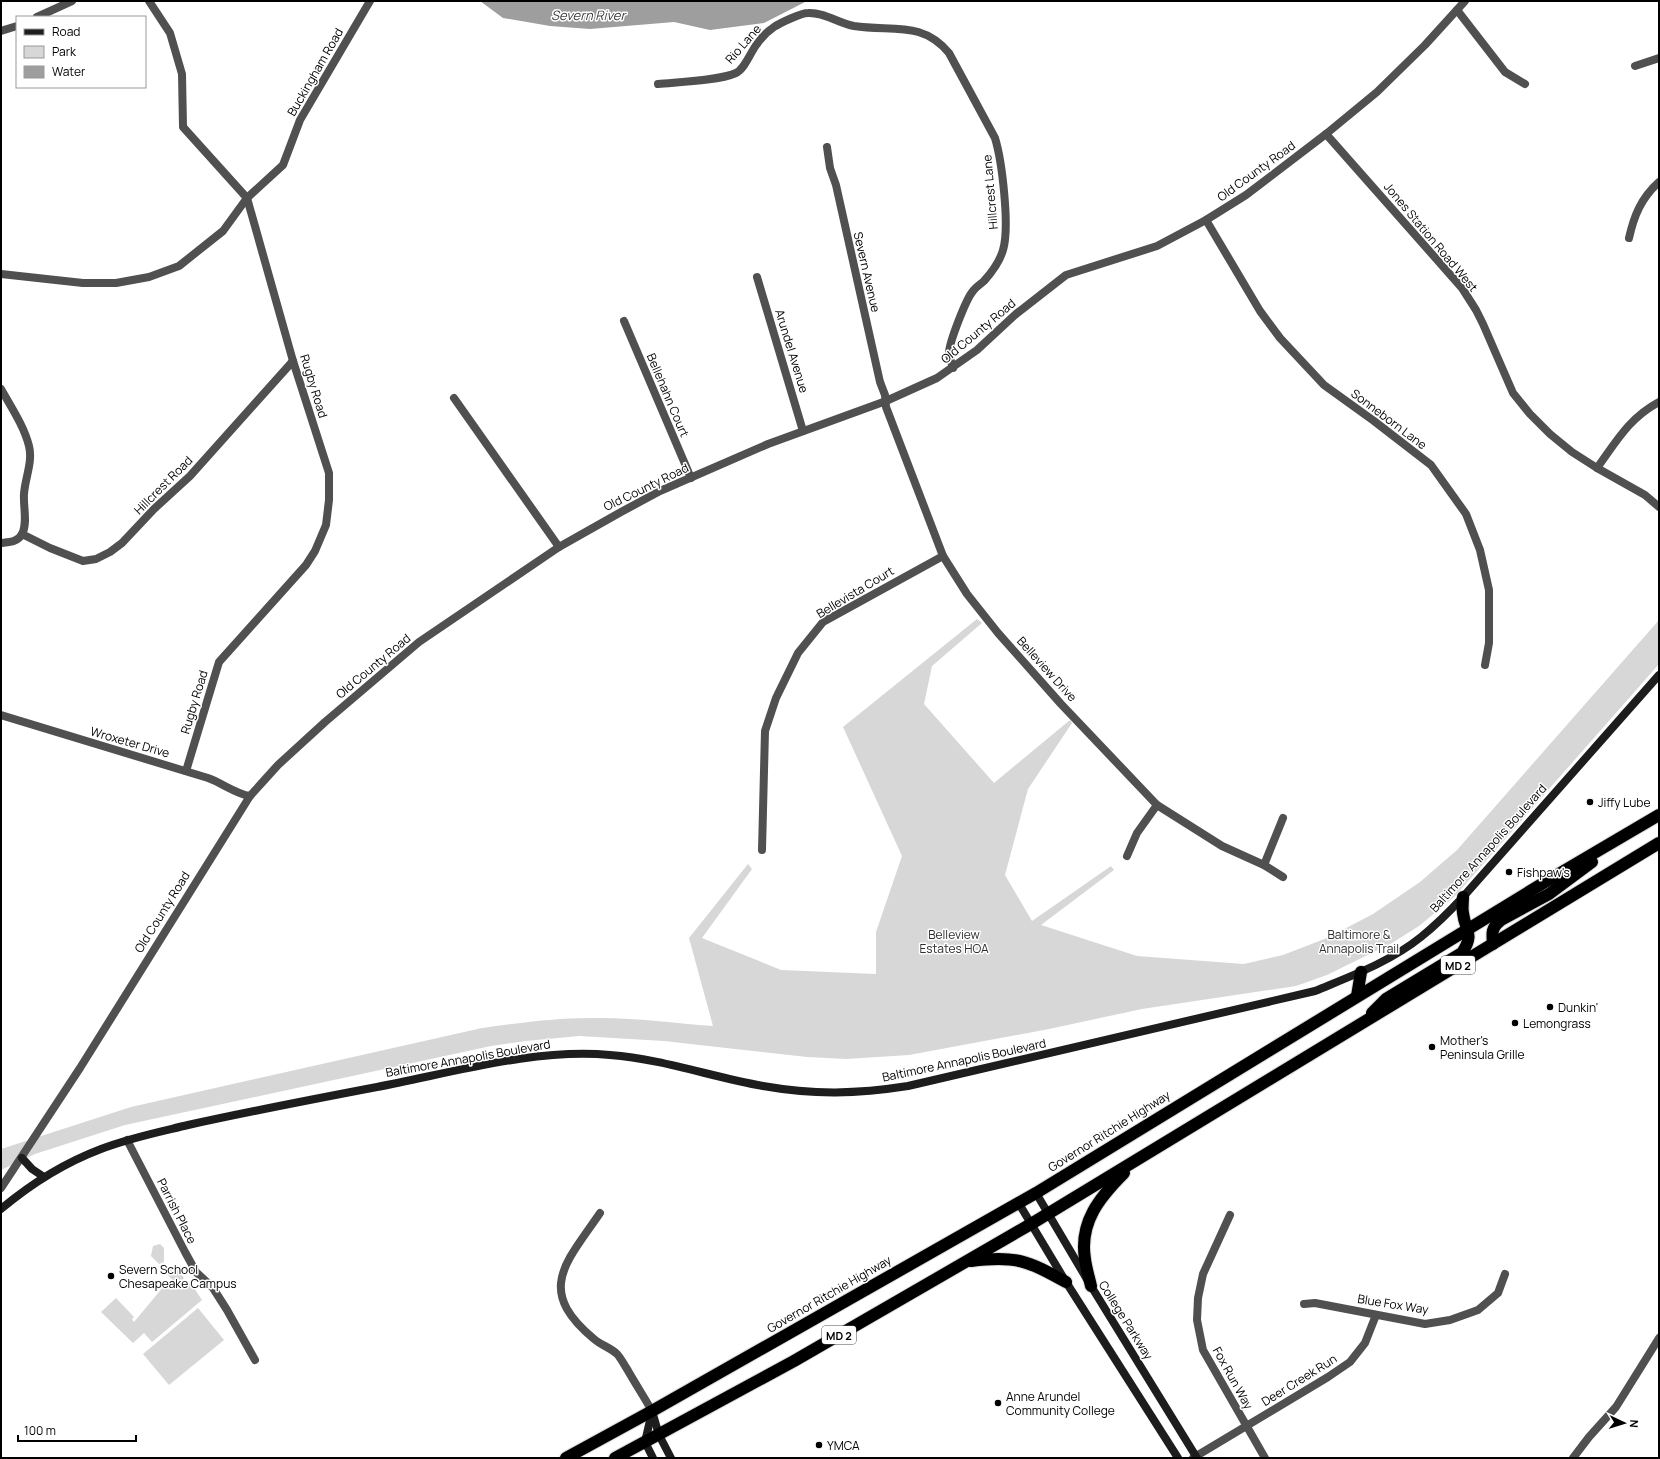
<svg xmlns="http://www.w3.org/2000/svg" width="1660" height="1459" viewBox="0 0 1660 1459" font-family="Manrope,sans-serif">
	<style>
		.green { fill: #d7d7d7 }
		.water { fill: #9e9e9e }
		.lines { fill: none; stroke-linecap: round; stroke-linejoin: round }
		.highway-casing { stroke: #dbdbdb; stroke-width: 14 }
		.street { stroke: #505050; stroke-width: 8 }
		.secondary { stroke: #1d1d1d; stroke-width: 8 }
		.highway { stroke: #000; stroke-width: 12 }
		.poi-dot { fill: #000; stroke: #fff; stroke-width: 1.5 }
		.labels { text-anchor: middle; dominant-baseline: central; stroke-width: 3; stroke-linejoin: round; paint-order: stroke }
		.shield { fill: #fff; stroke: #4c4c4c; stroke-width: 1 }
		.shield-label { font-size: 11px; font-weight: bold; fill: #000 }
		.street-label { font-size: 12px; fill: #000; stroke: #fff }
		.poi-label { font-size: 12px; fill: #000; stroke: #fff; text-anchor: start }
		.park-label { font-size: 12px; fill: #2e2e2e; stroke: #fff }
		.water-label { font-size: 13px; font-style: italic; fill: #3f3f3f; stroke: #fff }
	</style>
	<rect width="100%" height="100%" fill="#fff"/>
	<!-- green -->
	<g class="green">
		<path d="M977 619 982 623 932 666 924 704 994 783 1070 720 1072 723 1028 789 1005 875 1032 921 1111 866 1114 870 1041 925 1137 956 1244 964 1283 955 1327 938 1373 914 1420 882 1457 850 1659 620V664L1454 897 1419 926 1392 943 1327 975 1296 986 1142 1009 1049 1029 909 1055 846 1059 807 1057 664 1041 579 1036 526 1041 491 1046 125 1125 35 1154 1 1170V1149L131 1107 482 1028C518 1023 555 1018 591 1018 632 1017 672 1023 713 1026L689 938 748 864 752 869 702 938 781 970 876 974V932L902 856 843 727Z"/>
		<path d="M160 1244 164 1248V1262L159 1264 151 1256 153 1246Z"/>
		<path d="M174 1266 184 1278 177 1285 166 1273Z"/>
		<path d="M190 1282 202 1300 152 1342 144 1333 133 1343 101 1312 116 1298 134 1317 132 1319 134 1322 164 1286 171 1290 177 1286 180 1288Z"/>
		<path d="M198 1308 224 1340 169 1385 143 1354Z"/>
	</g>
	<!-- water -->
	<path class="water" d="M480 1H807L764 23 710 30 674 22 590 29 550 26 503 18Z"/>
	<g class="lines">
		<!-- highway casing -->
		<g class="highway-casing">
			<g id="highway">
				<path d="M1493 944C1492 933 1491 928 1501 920L1549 894 1592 862"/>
				<path d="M1357 996 1361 972"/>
				<path d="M1372 1013 1386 999 1462 953C1475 933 1465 931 1463 913 1462 908 1463 902 1463 897"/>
				<path d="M971 1261C1016 1255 1028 1261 1066 1282"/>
				<path d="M1091 1286C1089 1277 1086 1268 1085 1259 1079 1222 1100 1197 1124 1173"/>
				<path d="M566 1458 652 1411 1036 1193 1550 879 1659 815"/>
				<path d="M615 1458 794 1361 1031 1224 1659 843"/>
			</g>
		</g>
		<!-- street -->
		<g class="street">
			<path d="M149 1 170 33 182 74 183 127 247 198 293 361 329 473V500L326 525 315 551 306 565 219 662 186 771"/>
			<path d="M1457 10 1505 72 1525 84"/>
			<path d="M37 17 72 1"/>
			<path d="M1 31 17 26"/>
			<path d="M1635 66 1659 58"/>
			<path d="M658 84C678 82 718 81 736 73 745 69 751 51 757 44 761 38 768 31 774 27 780 23 801 13 808 13 824 12 838 23 854 26 891 32 922 20 949 53L995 138C1002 161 1010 227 1003 250 1000 261 992 272 984 281 981 284 976 287 973 291 966 299 949 343 949 353 949 358 952 363 953 368"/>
			<path d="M1326 134 1462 288 1476 310 1483 324 1513 393 1530 414 1550 434 1572 452 1597 468 1645 495 1659 507"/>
			<path d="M827 147 830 168 836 185 880 382 885 395 886 407 943 556 967 594 998 633 1061 704 1157 805 1222 846 1264 865 1283 877"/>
			<path d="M1206 220 1260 311 1280 338 1324 385 1374 421 1431 465 1466 514 1480 550 1489 590V643L1485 665"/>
			<path d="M1629 238C1634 216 1641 198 1659 182"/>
			<path d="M1 274 83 283H116L149 277 179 266 223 231 247 198 283 165 300 120 370 1"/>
			<path d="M757 277 803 431"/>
			<path d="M624 321 691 478"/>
			<path d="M1 389C11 407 24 426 29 446 33 462 25 478 24 494 23 506 28 523 22 534 18 542 9 542 1 543"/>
			<path d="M454 398 559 547"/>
			<path d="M1597 468C1616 442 1629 418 1659 402"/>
			<path d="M22 534 50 548 83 561 96 559 110 552 122 543 154 509 190 476 293 361"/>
			<path d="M1 715 208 778C222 783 236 794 250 796"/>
			<path d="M762 850 765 731 776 698 798 653 823 622 943 556"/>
			<path d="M1127 856 1137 833 1157 805"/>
			<path d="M1264 865 1283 818"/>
			<path d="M127 1140 185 1252 196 1272 213 1288 227 1310 255 1360"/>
			<path d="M1 1188 80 1068 250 796 278 765 325 722 419 642 559 547 621 512 660 491 768 444 886 401 937 378 977 350 1016 314 1066 275 1157 246 1206 220 1246 195 1326 134 1377 92 1425 45 1465 1"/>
			<path d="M600 1213C566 1263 535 1290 594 1339 601 1345 611 1348 617 1354 621 1358 624 1365 627 1369 635 1383 644 1397 652 1411"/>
			<path d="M1230 1215 1203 1274 1198 1298 1197 1320 1203 1350 1265 1458"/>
			<path d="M1304 1304 1315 1303 1425 1324 1450 1320 1478 1310 1498 1293 1505 1274"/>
			<path d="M1193 1458 1328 1377 1350 1362 1365 1343 1376 1315"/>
			<path d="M1573 1458 1589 1437 1616 1407 1659 1338"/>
		</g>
		<!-- secondary -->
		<g class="secondary">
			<path d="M22 1158 32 1169 44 1177"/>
			<path d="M1036 1193 1091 1286 1197 1458"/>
			<path d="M1018 1202 1066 1282 1178 1458"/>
			<path d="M1 1209C32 1183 64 1163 101 1149 129 1138 159 1132 188 1125 251 1111 314 1099 377 1087 451 1073 535 1048 610 1055 662 1059 712 1077 763 1086 814 1095 857 1094 908 1086L1315 991C1351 976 1390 962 1421 937 1436 925 1450 911 1463 897L1659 675"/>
			<path d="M652 1411 659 1435 671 1458"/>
			<path d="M652 1412 645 1442 653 1458"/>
		</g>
		<!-- highway -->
		<use href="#highway" class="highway"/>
	</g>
	<!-- markers -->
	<g class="poi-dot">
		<circle cx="1590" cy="802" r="4"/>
		<circle cx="1509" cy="872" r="4"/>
		<circle cx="1550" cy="1007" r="4"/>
		<circle cx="1515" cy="1023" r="4"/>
		<circle cx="1432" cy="1047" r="4"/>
		<circle cx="111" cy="1276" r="4"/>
		<circle cx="998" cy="1403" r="4"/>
		<circle cx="819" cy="1445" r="4"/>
	</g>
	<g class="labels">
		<!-- shield labels -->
		<g class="shield">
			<rect x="1441" y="956" width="34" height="18" rx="3"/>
			<rect x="822" y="1326" width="34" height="18" rx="3"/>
		</g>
		<g class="shield-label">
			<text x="1458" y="965">MD 2</text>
			<text x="839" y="1335">MD 2</text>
		</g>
		<!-- street labels -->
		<g class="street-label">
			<text transform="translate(743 44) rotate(-49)">Rio Lane</text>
			<text transform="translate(315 72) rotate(-60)">Buckingham Road</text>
			<text transform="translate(1256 171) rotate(-36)">Old County Road</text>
			<text transform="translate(990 192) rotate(-95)">Hillcrest Lane</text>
			<text transform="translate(1431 237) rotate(50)">Jones Station Road West</text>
			<text transform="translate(867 272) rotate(77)">Severn Avenue</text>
			<text transform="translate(978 331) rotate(-40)">Old County Road</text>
			<text transform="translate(792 351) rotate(73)">Arundel Avenue</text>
			<text transform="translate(314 386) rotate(73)">Rugby Road</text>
			<text transform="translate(668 395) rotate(67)">Bellehahn Court</text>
			<text transform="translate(1389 419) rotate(37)">Sonneborn Lane</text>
			<text transform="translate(163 485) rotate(-45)">Hillcrest Road</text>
			<text transform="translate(646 487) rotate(-26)">Old County Road</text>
			<text transform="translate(855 592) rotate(-31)">Bellevista Court</text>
			<text transform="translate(373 666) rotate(-40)">Old County Road</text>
			<text transform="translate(1047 669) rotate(48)">Belleview Drive</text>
			<text transform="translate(194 702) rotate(-73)">Rugby Road</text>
			<text transform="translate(130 742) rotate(16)">Wroxeter Drive</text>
			<text transform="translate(1488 848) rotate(-48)">Baltimore Annapolis Boulevard</text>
			<text transform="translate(162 912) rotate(-58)">Old County Road</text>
			<text transform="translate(468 1058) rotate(-10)">Baltimore Annapolis Boulevard</text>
			<text transform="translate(964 1060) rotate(-12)">Baltimore Annapolis Boulevard</text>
			<text transform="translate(1109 1131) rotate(-32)">Governor Ritchie Highway</text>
			<text transform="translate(177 1211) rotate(63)">Parrish Place</text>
			<text transform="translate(829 1294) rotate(-30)">Governor Ritchie Highway</text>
			<text transform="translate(1393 1304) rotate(9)">Blue Fox Way</text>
			<text transform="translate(1126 1320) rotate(58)">College Parkway</text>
			<text transform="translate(1233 1378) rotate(61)">Fox Run Way</text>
			<text transform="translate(1299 1380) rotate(-32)">Deer Creek Run</text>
		</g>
		<!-- poi labels -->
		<g class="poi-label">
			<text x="1598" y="802">Jiffy Lube</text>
			<text x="1517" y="872">Fishpaw's</text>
			<text x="1558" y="1007">Dunkin'</text>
			<text x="1523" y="1023">Lemongrass</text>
			<text x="1440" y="1040">Mother's<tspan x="1440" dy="14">Peninsula Grille</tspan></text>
			<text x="119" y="1269">Severn School<tspan x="119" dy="14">Chesapeake Campus</tspan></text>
			<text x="1006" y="1396">Anne Arundel<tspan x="1006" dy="14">Community College</tspan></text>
			<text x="827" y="1445">YMCA</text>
		</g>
		<!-- park labels -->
		<g class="park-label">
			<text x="954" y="934">Belleview<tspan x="954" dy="14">Estates HOA</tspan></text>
			<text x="1359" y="934">Baltimore &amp;<tspan x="1359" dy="14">Annapolis Trail</tspan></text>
		</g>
		<!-- water labels -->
		<g class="water-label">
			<text x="588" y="15">Severn River</text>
		</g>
	</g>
	<!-- border -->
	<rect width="1660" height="1459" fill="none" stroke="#000000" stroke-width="4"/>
	<!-- legend -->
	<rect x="16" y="16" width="130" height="72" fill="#ffffff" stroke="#999999"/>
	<rect x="24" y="29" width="20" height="6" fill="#1d1d1d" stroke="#999999"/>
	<text x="52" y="36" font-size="12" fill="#000000">Road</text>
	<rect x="24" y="46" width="20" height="12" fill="#d7d7d7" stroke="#999999"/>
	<text x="52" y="56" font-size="12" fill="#000000">Park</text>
	<rect x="24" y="66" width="20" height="12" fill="#9e9e9e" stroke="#999999"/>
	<text x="52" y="76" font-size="12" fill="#000000">Water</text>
	<!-- north arrow -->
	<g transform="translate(1624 1423) rotate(94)" stroke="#ffffff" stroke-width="3" paint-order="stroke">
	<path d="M0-3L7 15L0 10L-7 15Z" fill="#000000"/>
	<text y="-6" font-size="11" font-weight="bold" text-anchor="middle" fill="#000000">N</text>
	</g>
	<!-- scale -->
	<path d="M18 1435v6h118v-6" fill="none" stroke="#000000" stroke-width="2"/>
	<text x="24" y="1435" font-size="12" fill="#000000" stroke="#ffffff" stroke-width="3" paint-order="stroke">100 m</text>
</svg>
